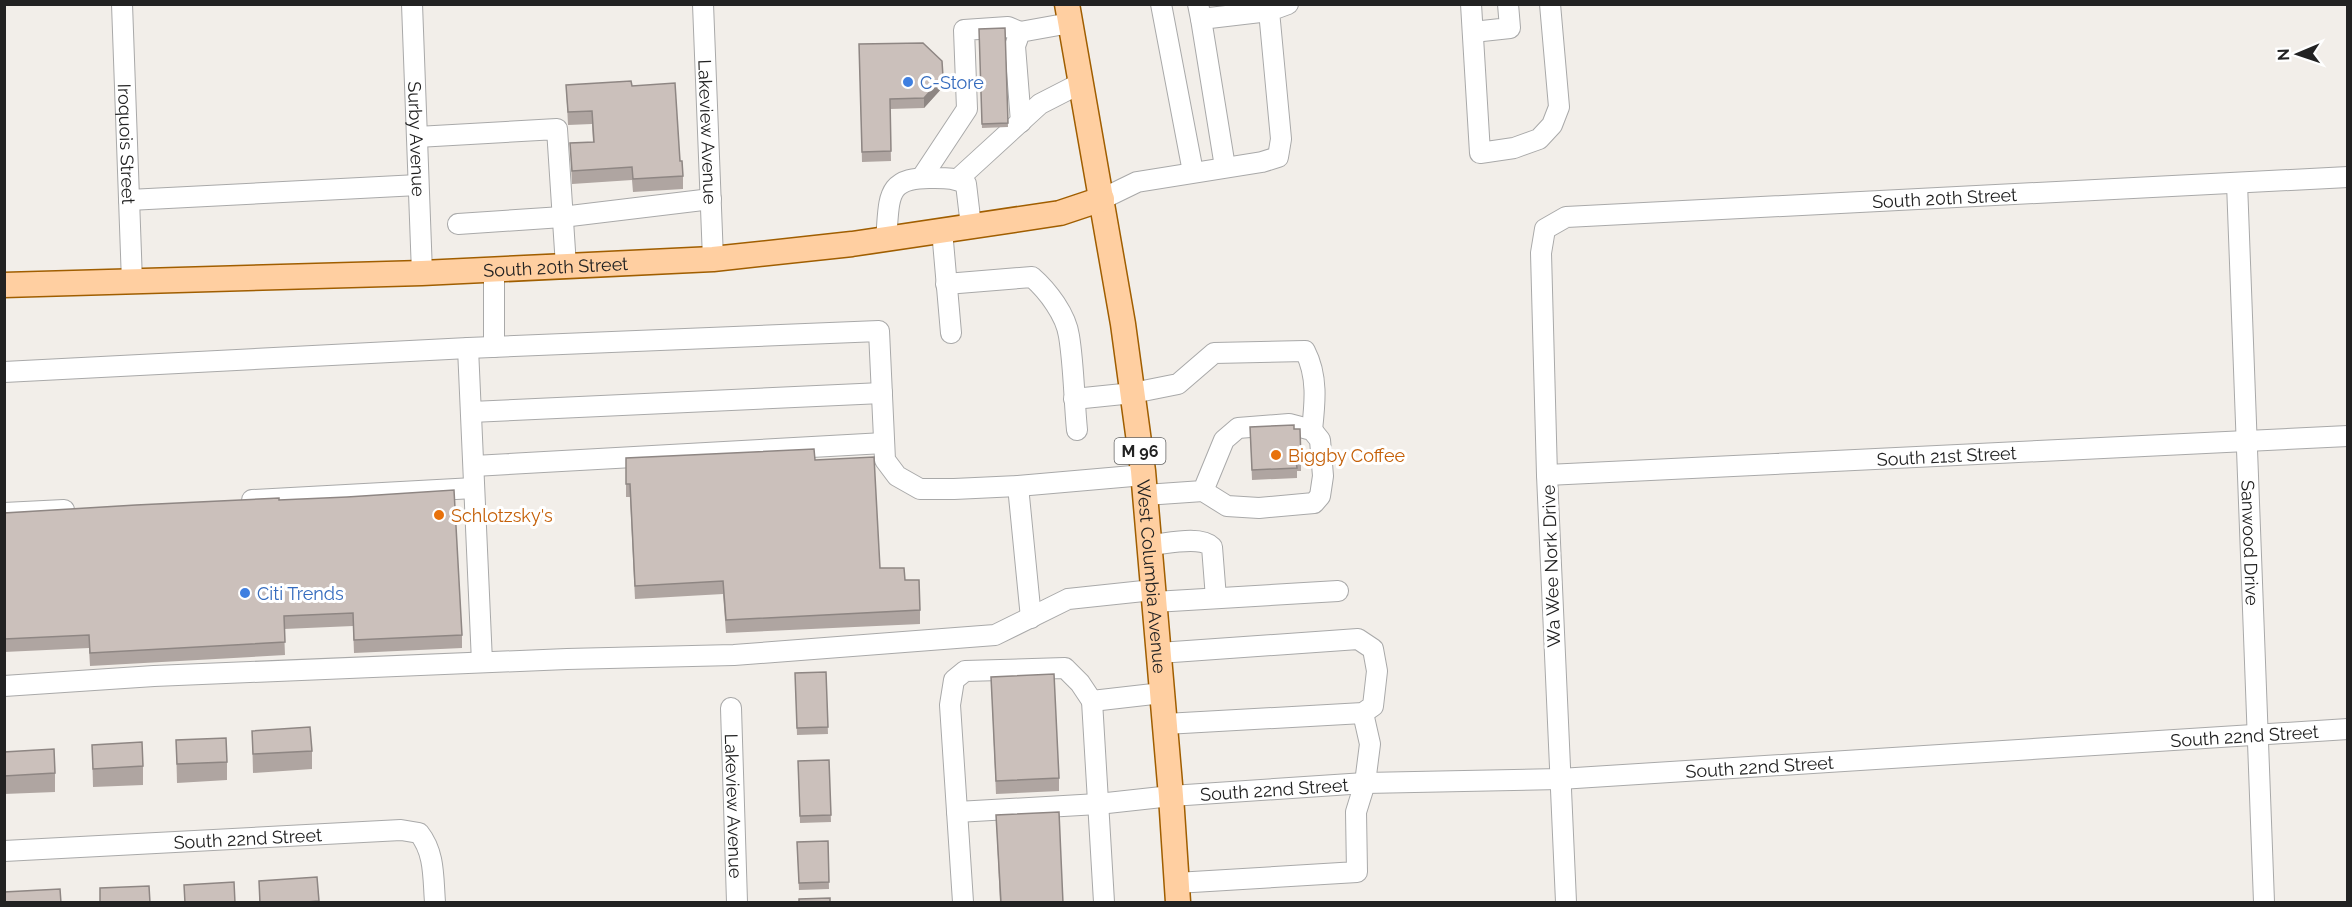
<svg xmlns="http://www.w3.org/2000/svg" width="2352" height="907" viewBox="0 0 2352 907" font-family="Raleway,sans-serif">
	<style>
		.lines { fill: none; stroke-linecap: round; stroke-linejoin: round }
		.minor-casing { stroke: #a9a9a9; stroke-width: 22 }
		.major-casing { stroke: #a05e00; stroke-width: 27 }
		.minor { stroke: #fff; stroke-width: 20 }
		.major { stroke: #ffcfa1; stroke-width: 24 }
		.wall { fill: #afa5a1 }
		.shaded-wall { fill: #8e8683 }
		.building { fill: #cbc0bb; stroke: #8e8683; stroke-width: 1.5 }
		.shop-dot { fill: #3f7fe0; stroke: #fff; stroke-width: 2 }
		.food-dot { fill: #e8710a; stroke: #fff; stroke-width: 2 }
		.labels { text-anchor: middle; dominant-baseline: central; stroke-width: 6; stroke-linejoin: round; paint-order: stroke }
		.shield { fill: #fff; stroke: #646464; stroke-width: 1.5 }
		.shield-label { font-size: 16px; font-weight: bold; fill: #222 }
		.shop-label { font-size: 18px; fill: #366cbe; stroke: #fff; text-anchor: start }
		.street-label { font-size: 18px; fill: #222; stroke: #fff }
		.food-label { font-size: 18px; fill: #c56008; stroke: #fff; text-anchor: start }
	</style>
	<rect width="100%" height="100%" fill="#f2eee9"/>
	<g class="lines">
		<!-- minor casing -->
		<g class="minor-casing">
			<g id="minor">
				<path id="s1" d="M122 4 132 282"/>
				<path id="s2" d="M412 4 422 273"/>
				<path id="s3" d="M703 4 713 259"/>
				<path d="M1161 4 1193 172"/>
				<path d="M1198 4 1201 19 1269 11"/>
				<path d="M1471 4 1480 153 1514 148 1539 139 1552 125 1559 107 1550 4"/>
				<path d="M1201 19 1225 167"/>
				<path d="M1473 32 1510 28 1508 4"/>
				<path d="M1021 122 1015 46 1020 32 1070 23"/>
				<path d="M417 137 557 129 566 266"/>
				<path d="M922 177 967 109 964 30 1008 27 1020 32"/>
				<path d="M958 179 1040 104 1081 83"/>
				<path id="s4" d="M2237 183 2264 902"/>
				<path d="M1102 199 1137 182 1262 162 1278 157 1281 139 1269 11 1288 4"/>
				<path d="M129 200 418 185"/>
				<path d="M458 224 562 217 711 199"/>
				<path d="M942 230 951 333"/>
				<path d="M886 239C890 198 884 176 935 178 947 178 956 178 966 184L971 226"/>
				<path d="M494 269V347"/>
				<path d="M946 284 1032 277C1048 291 1066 315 1069 336 1074 367 1074 399 1077 430"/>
				<path d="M468 348 482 662"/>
				<path d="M4 372 468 348 879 331 885 460 897 476 920 489H954L1018 486 1144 475"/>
				<path d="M1074 399 1133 393 1178 384 1214 353 1305 351C1318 376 1315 403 1312 430"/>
				<path d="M471 412 882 393"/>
				<path d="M474 466 884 443"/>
				<path id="s5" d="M1547 475 2348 436"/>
				<path d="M1018 486 1031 618"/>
				<path d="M1145 495 1203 491 1227 506 1259 508 1314 503 1320 496 1323 476 1320 440 1312 430 1289 424 1238 428 1224 440 1203 491"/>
				<path d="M252 500 474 488"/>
				<path d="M4 513 64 510"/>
				<path d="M1150 545C1166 544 1200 535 1212 547L1216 598"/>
				<path d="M1154 602 1338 591"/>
				<path d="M1159 653 1358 639 1373 649 1377 671 1373 706 1363 713 1165 724"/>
				<path d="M4 686 154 676 567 659 734 655 995 635 1068 599 1153 590"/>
				<path d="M1092 701 1104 902"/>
				<path id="s6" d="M731 708 737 902"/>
				<path id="s7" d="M957 812 1098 804 1171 796 1365 783 1560 779 2348 729"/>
				<path id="s8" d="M4 851 401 830 419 833C435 853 433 878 435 902"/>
				<path d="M1176 883 1357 872 1356 812 1365 783 1370 744 1363 713"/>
				<path d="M963 902 950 705 954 680 965 671 1065 668 1080 683 1092 701 1162 693"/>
				<path id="s9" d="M1566 902 1547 475 1541 253 1545 229 1566 217 2348 177"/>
			</g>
		</g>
		<!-- major casing -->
		<g class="major-casing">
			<g id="major">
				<path id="s10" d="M1067 4 1123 324 1143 471 1171 796 1178 902"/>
				<path id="s11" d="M4 285 422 273 713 259 852 244 1060 213 1102 199"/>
			</g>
		</g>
		<!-- minor -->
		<use href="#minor" class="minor"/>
		<!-- major -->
		<use href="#major" class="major"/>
	</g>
	<!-- wall -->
	<g class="wall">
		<path d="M1005 28 1008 127 982 128 979 29Z"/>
		<path d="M859 44 943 87 924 108 890 109 891 161 862 162Z"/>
		<path d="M566 85 632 86 680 161 683 176V189L633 192 632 180 572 184 570 143 593 142 592 124 568 125Z"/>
		<path d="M1250 427 1294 429 1301 461V471H1297V478L1252 480Z"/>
		<path d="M626 458 815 460 880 568 905 580 920 610V624L726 633 723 594 635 599 630 497H626Z"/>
		<path d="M279 500 462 635V648L354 653 353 626 284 629 285 655 90 666 89 648 4 652V513Z"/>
		<path d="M826 672 828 734 797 735 795 673Z"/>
		<path d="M991 677 1059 778V791L996 794Z"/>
		<path d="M252 731 312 751V769L253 773Z"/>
		<path d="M176 740 227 762V780L177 783Z"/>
		<path d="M92 745 143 766V785L93 787Z"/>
		<path d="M4 752 55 773V792L4 794Z"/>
		<path d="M829 760 831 822 800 823 798 761Z"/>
		<path d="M996 815 1063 903H1000Z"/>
		<path d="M828 841 829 889 799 890 797 842Z"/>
		<path d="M317 877 319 903H259V881Z"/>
	</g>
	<!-- shaded-wall -->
	<path class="shaded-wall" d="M943 77V87L924 108V98Z"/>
	<!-- building -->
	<g class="building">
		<path d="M1005 28 1008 123 982 124 979 29Z"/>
		<path d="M923 43 942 61 943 77 924 98 890 99 891 151 862 152 859 44Z"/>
		<path d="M631 81 632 86 675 83 680 161H682L683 176 633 179 632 167 572 171 570 143 594 142 592 111 568 112 566 85Z"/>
		<path d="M1294 425V429H1300L1301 461H1296L1297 468 1252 470 1250 427Z"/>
		<path d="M814 449 815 460 874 457 880 568H904L905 580H919L920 610 726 620 723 581 635 586 630 484H626V458Z"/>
		<path d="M454 490 462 635 354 640 353 613 284 616 285 642 90 653 89 635 4 639V513L136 505 279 498V500L347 497Z"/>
		<path d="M826 672 828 727 797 728 795 673Z"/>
		<path d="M1054 674 1059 778 996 781 991 677Z"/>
		<path d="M310 727 312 751 253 754 252 731Z"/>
		<path d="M226 738 227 762 177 764 176 740Z"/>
		<path d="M142 742 143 766 93 769 92 745Z"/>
		<path d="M54 749 55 773 4 776V752Z"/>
		<path d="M829 760 831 815 800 816 798 761Z"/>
		<path d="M1059 812 1063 903H1001L996 815Z"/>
		<path d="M828 841 829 882 799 883 797 842Z"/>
		<path d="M317 877 319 901 293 903H260L259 881Z"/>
		<path d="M234 882 235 903H185L184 885Z"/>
		<path d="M149 886 150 903H100V888Z"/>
		<path d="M60 889 61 903H4V892Z"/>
		<path d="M830 898V903H799V899Z"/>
	</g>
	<!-- markers -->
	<g class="shop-dot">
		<circle cx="908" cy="82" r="6"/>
		<circle cx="245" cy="593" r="6"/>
	</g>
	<g class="food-dot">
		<circle cx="1276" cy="455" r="6"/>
		<circle cx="439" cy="515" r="6"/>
	</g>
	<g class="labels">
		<!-- shield labels -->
		<rect class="shield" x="1114.5" y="438" width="51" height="26" rx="4.5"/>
		<g class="shield-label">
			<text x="1140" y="451">M 96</text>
		</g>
		<!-- shop labels -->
		<g class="shop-label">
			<text x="920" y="82">C-Store</text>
			<text x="257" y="593">Citi Trends</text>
		</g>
		<!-- street labels -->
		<g class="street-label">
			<text stroke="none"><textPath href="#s3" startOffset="128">Lakeview Avenue</textPath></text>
			<text stroke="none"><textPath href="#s2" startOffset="135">Surby Avenue</textPath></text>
			<text stroke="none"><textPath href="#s1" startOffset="140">Iroquois Street</textPath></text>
			<text stroke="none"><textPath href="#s9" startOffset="1077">South 20th Street</textPath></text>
			<text stroke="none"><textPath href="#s11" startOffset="552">South 20th Street</textPath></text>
			<text stroke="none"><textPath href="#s5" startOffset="400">South 21st Street</textPath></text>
			<text stroke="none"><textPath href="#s4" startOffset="360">Sanwood Drive</textPath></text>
			<text transform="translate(1551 566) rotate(-92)">Wa Wee Nork Drive</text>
			<text stroke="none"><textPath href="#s10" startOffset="579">West Columbia Avenue</textPath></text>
			<text stroke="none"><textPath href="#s7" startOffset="1290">South 22nd Street</textPath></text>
			<text stroke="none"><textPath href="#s7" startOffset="804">South 22nd Street</textPath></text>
			<text stroke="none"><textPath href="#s7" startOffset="318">South 22nd Street</textPath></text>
			<text stroke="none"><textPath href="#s6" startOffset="98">Lakeview Avenue</textPath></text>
			<text stroke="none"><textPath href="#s8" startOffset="244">South 22nd Street</textPath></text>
		</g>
		<!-- food labels -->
		<g class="food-label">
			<text x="1288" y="455">Biggby Coffee</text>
			<text x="451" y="515">Schlotzsky's</text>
		</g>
	</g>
	<!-- border -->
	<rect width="2352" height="907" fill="none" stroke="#222222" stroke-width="12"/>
	<!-- north arrow -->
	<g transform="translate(2298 54) rotate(268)" stroke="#ffffff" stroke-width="4.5" paint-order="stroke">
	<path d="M0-4.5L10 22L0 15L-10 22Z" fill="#222222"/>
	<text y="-9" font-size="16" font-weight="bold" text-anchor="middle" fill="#222222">N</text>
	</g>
</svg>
